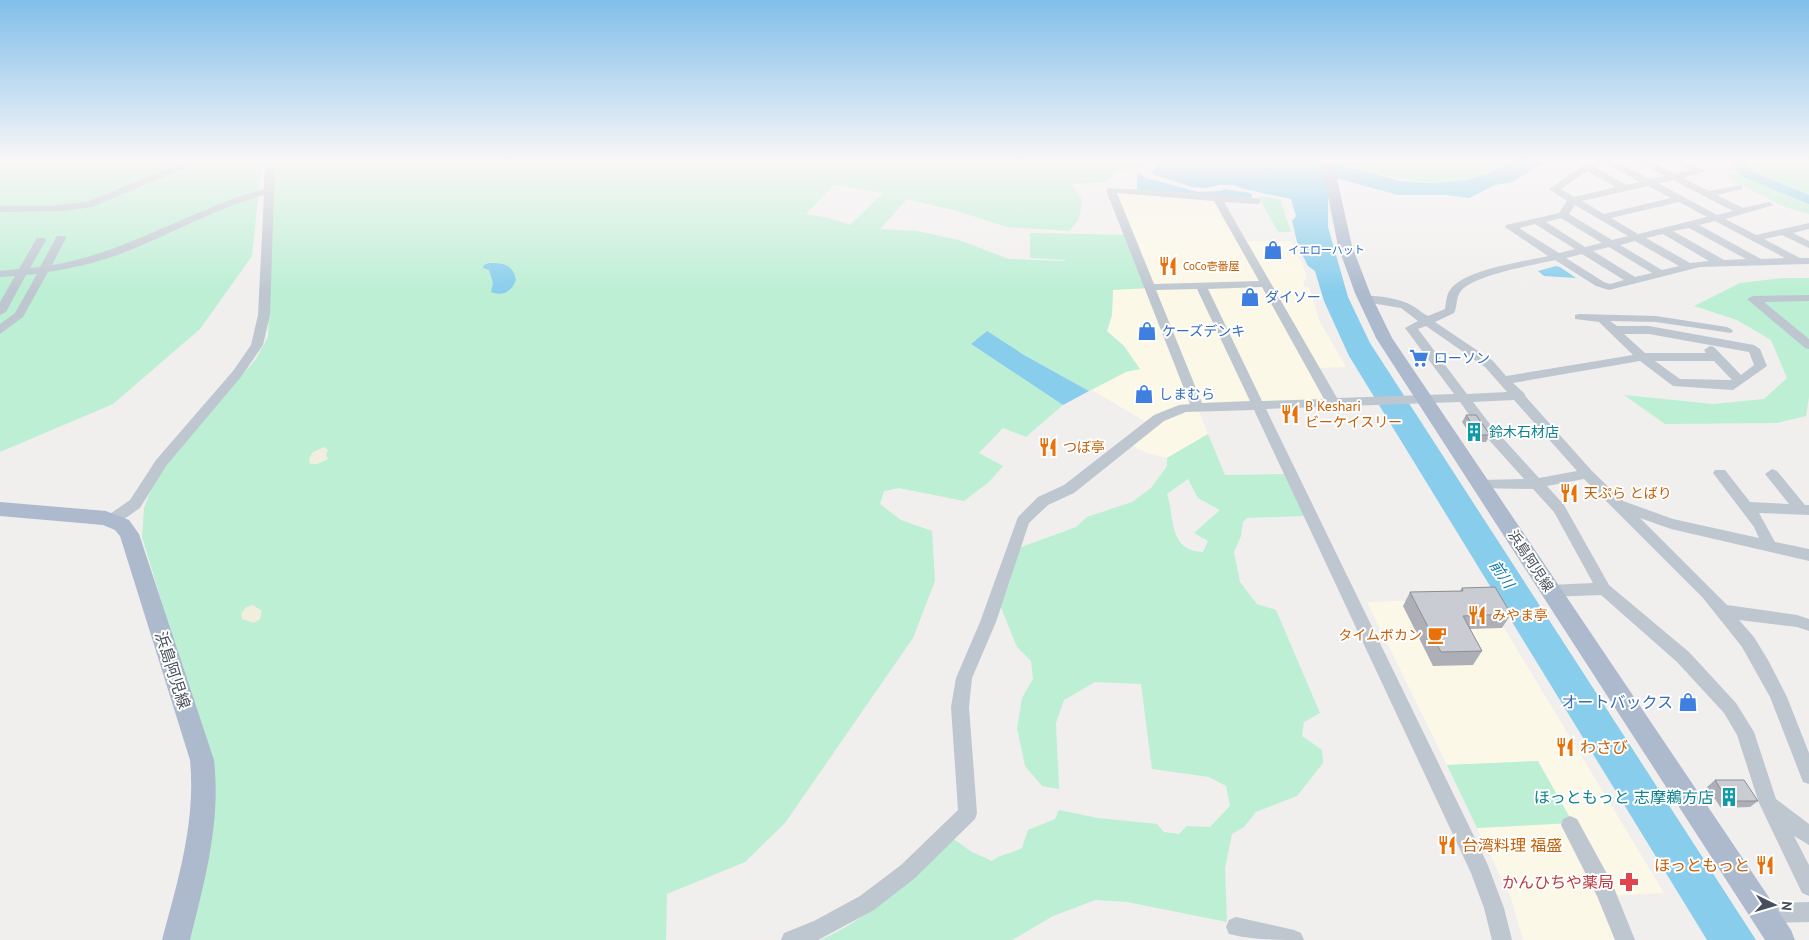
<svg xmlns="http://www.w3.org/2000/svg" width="1809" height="940" viewBox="0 0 1809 940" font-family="'PT Sans','Noto Sans JP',sans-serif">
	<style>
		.commercial { fill: #fcf8e7 }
		.green { fill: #bcefd4; fill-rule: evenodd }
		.sand { fill: #f2eede }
		.water { fill: #88ceec }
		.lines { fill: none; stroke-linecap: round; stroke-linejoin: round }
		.river { fill: #88ceec; fill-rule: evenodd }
		.minor { fill: #bec7d0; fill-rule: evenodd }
		.major { fill: #adbacd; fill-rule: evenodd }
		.wall { fill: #aeafb6 }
		.building { fill: #caccd4; stroke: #8d8f94 }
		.labels { text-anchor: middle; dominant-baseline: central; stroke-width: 4; stroke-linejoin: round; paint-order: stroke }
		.far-shop-label { font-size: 11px; fill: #366cbe; stroke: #fff; text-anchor: start }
		.far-food-label { font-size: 11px; fill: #c56008; stroke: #fff; text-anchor: start }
		.shop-label { font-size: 14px; fill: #366cbe; stroke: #fff; text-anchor: start }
		.food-label { font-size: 14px; fill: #c56008; stroke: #fff; text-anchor: start }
		.culture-label { font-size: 14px; fill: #0d838f; stroke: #fff; text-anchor: start }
		.street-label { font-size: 14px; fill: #464f5b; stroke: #fff }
		.water-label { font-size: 15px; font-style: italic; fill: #0b79a9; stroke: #fff }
		.near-street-label { font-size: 16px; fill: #464f5b; stroke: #fff }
		.near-shop-label { font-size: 16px; fill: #366cbe; stroke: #fff; text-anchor: end }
		.near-food-label { font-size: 16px; fill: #c56008; stroke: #fff; text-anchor: start }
		.near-culture-label { font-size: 16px; fill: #0d838f; stroke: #fff; text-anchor: end }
		.near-health-label { font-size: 16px; fill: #be3a42; stroke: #fff; text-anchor: end }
	</style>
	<rect width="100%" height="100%" fill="#f1eeee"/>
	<!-- commercial -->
	<g class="commercial">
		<path d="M1112 191 1222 200 1244 241H1291L1303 265 1307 279 1303 280 1305 287H1309L1320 322 1346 367 1316 368 1337 405 1198 409 1208 434 1167 458 1147 453 1124 442 1146 422 1092 390 1126 372 1140 369 1124 346 1107 331 1112 315 1113 289 1147 288Z"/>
		<path d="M1486 598 1664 893 1608 896 1624 940H1523L1511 898 1477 828 1572 823 1538 761 1447 765 1367 602Z"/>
	</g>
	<!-- green -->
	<g class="green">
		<path d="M0 161H262L252 256 200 329 113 404 0 452Z"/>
		<path d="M275 161H1150L1140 168 1117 171 1105 182 1071 184 1082 200 1079 219 1069 231 1007 227 957 211 907 199 880 229 917 231 959 240 1009 259 1064 261 1066 260 1030 258V233L1128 235 1148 288 1113 290 1112 315 1107 331 1124 346 1140 369 1126 372 1089 391 1024 355 987 332 971 344 1063 405 1026 437 1003 428 979 453 1003 466 989 482 964 501 899 488 884 491 880 504 901 520 932 531 935 581 913 638 785 823 745 862 667 894 666 940H188L213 771 142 537 144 508 157 475 256 359 268 337ZM834 185 883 193 850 225 829 218 806 214Z"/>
		<path d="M1343 161H1513C1479 197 1383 181 1343 161Z"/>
		<path d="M1728 161H1809V214L1785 207 1733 181 1729 175 1739 172Z"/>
		<path d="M1258 196 1280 199 1291 232H1278Z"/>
		<path d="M1782 278H1809V397L1806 416 1777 423 1665 424 1624 395 1713 404 1764 399 1787 378 1771 340 1737 320 1694 306 1740 283Z"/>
		<path d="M1208 434 1225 475 1284 474 1304 516 1247 518 1243 522 1241 536 1234 552 1240 582 1257 604 1276 610 1320 713 1304 722 1302 736 1322 750 1323 763 1297 796 1256 812 1244 827 1232 834 1225 868 1227 922 1127 902 1095 900 1053 916 1012 940H820C872 918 911 876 952 838L972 852 992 861C1002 853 1011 854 1022 848L1028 830 1055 819 1059 810 1098 818 1157 824 1164 832 1179 834 1187 826 1210 827 1230 806 1226 786 1209 777 1152 769 1141 684 1095 682 1064 700 1056 723 1059 789 1042 786 1025 766 1017 728 1022 698 1033 679 1031 661 1017 647 1000 605 1010 582 1016 549 1076 527 1087 517 1132 502 1151 488 1167 466V458ZM1188 479 1198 498 1220 510 1194 533 1208 541 1203 552C1168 551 1175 518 1167 494Z"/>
		<path d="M1538 761 1573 823 1477 828 1447 765Z"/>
	</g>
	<!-- sand -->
	<g class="sand">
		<path d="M324 447 328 450 326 455 328 459 317 464H310L309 458 313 452Z"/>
		<path d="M253 605 262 611 260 619 254 623 242 619 241 614 246 607Z"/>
	</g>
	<!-- water -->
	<g class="water">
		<path d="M1158 161H1331L1399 181 1433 183 1467 180 1488 174 1512 161H1547L1512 182 1495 185 1469 198 1447 195H1398L1325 175 1331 195 1328 199V227L1348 297 1370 343 1756 940H1707L1349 356 1324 301 1315 271 1308 266 1298 246 1292 221 1296 216 1291 199 1244 189 1233 185H1218L1208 188 1192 187 1152 174Z"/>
		<path d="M1137 173 1150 179 1198 192 1220 191 1224 189 1251 193 1252 198 1137 190Z"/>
		<path d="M489 263C503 263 513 264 516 280 512 291 503 297 491 292L493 283 489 270 483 268 484 265Z"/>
		<path d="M1556 266 1560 267 1576 278 1544 276 1538 271Z"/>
		<path d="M987 331 1024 355 1089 391 1063 405 971 344Z"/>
	</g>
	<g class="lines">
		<!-- river -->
		<path class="river" d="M1735 161H1747V167L1751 171 1809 195V204L1743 177 1735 168Z"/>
		<!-- minor -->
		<g class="minor">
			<path d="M186 161H201L92 207 63 211 0 212V206H50L87 202Z"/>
			<path d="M265 161H275L270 315 263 345 241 377 166 466 140 508 117 524H107L105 520 107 516 130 500 156 460 233 371 251 345 258 315 264 195C220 207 181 229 140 246 111 259 80 267 48 272L23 317 0 334V324L15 313 37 274 26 275 6 312 0 315V302L15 276 0 277V271L19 269 37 238H45L46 240 30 268 40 267 57 236H65L66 238 52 265C127 253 191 209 264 189Z"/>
			<path d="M1339 161H1387L1382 164H1344Z"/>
			<path d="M1595 161H1615L1650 179 1665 176 1638 161H1649L1675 174 1691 170 1675 161H1687L1705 171 1683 178 1709 191 1742 185V189L1717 195 1743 208 1769 202 1774 205 1725 219 1756 235 1809 223V229L1793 233 1809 241V248L1782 235 1764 239 1800 258H1809V264L1700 267 1609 290 1596 286 1555 260C1535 265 1468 275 1459 294 1456 300 1457 308 1454 313L1435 322 1493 361 1506 376 1633 355 1599 322 1575 319V315L1579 314 1656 316 1727 327 1731 329 1733 331 1731 333 1656 322 1610 321 1617 326H1649L1754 345 1760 349 1767 366 1733 390 1673 386 1640 361 1513 383 1524 393 1526 397 1592 471 1623 501 1673 519 1759 538 1754 527 1713 473 1715 470H1725L1750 502 1789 504 1765 474 1772 469 1777 471 1805 505H1809V515L1759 513 1775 542 1809 549V561L1671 529 1640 518 1727 605 1797 615 1809 619V631L1797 627 1739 620 1754 637 1768 660 1787 697 1809 753V784L1803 782 1770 697 1742 647 1703 598 1584 479 1547 486 1564 505 1609 585 1689 652 1736 703 1754 732 1776 799 1809 824V845L1794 836 1809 865V896L1802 893 1759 803 1737 735 1724 713 1677 662 1601 595 1550 597 1545 595 1542 591 1545 587 1550 585 1593 583 1554 512 1533 489 1475 488 1473 485 1480 480 1524 479 1480 430 1460 402 1266 409 1487 863 1504 908 1512 940H1492L1484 908 1471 873 1254 410 1186 412 1164 421 1074 493 1048 505 1029 523 996 622 972 678 969 707 977 813 975 819 915 878 874 910 818 940H781L784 933 814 921 860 896 901 865 958 810 951 707 956 678 980 622 1018 517 1038 497 1064 485 1154 415 1179 405 1190 404 1106 190 1108 188 1217 194 1260 199V203L1257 204 1224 202 1337 398 1454 394 1405 328 1418 321 1401 308 1365 302 1359 299C1367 292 1401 299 1411 305 1417 308 1422 313 1428 316L1445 309C1446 304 1446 295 1450 290 1465 269 1523 262 1548 256L1505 227 1506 225 1559 213 1567 201 1549 189 1584 165ZM1605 163 1640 182 1626 185 1595 167ZM1587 171 1616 187 1574 197 1561 189ZM1673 180 1733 211 1717 215 1658 183ZM1648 186 1671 198 1604 214 1582 201ZM1117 193 1214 201 1259 281 1154 284ZM1679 202 1707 217 1638 234 1611 218ZM1575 205 1628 236 1612 240 1569 214ZM1561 218 1602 243 1585 247 1546 222ZM1715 221 1785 258 1761 259 1699 225ZM1535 224 1575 249 1559 253 1519 228ZM1689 228 1746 259 1724 260 1673 231ZM1663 234 1709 261 1690 263 1646 238ZM1635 241 1679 266 1662 270 1620 245ZM1609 247 1652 273 1635 277 1593 251ZM1582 254 1624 280 1610 284 1604 282 1566 258ZM1262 287 1324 399 1262 401 1208 289ZM1197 289 1250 401 1202 403 1156 290ZM1426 326 1485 367 1507 392 1467 394 1418 329ZM1624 334H1649L1749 352 1754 365 1741 375 1714 347 1710 346 1704 350 1706 353H1645ZM1655 361H1714L1732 380 1680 379ZM1514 400 1577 471 1539 478 1490 424 1473 402Z"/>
			<path d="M1809 295V301L1764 302 1809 339V349L1805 348 1747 299 1753 296Z"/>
			<path d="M1570 816 1577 819 1612 883 1635 940H1615L1597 896 1561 825 1563 819Z"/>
			<path d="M1809 902V922L1764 923 1757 920 1754 913 1757 906 1764 903Z"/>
			<path d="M1236 917 1294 930 1301 933 1304 940C1279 940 1252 940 1229 934L1226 927 1229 920Z"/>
		</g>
		<!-- major -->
		<g class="major">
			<path d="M1321 161H1333L1352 246 1370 293 1392 338 1791 930 1795 940H1765L1376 338 1355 293 1338 246Z"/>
			<path d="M0 502 106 511 129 520 139 534 214 760C221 822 205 880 190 940H162C178 880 196 822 190 760L120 536 115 530 103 525 0 516Z"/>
		</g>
	</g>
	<!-- wall -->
	<g class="wall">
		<path d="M1466 415 1490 435 1486 442H1475L1462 422Z"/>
		<path d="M1462 588 1511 614 1502 628 1470 629 1482 651 1473 665 1433 666 1403 606 1410 592 1460 591Z"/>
		<path d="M1715 780 1758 801 1750 807 1721 808 1707 787Z"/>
	</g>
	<!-- building -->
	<g class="building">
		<path d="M1466 415H1476L1490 435H1479Z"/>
		<path d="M1495 587 1511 614 1463 616 1482 651 1441 652 1410 592 1463 591 1462 588Z"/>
		<path d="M1715 780H1744L1758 801H1728Z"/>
	</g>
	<!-- sky -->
	<linearGradient id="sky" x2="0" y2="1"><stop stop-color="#81beea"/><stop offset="0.55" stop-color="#f9f7f7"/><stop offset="1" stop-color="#f9f7f7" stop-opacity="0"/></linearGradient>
	<rect width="1809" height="292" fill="url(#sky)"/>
	<!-- icons -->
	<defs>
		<g id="shop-bare" transform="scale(1.5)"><path d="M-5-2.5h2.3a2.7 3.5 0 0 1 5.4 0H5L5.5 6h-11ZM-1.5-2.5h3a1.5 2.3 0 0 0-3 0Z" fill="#3f7fe0" stroke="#fff" stroke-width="2.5" paint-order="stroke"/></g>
		<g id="restaurant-bare" transform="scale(1.5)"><path d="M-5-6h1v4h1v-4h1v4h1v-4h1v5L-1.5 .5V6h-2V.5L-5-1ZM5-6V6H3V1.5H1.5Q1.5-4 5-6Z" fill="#e8710a" stroke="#fff" stroke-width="2.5" paint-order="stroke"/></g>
		<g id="supermarket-bare" transform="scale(1.5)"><path d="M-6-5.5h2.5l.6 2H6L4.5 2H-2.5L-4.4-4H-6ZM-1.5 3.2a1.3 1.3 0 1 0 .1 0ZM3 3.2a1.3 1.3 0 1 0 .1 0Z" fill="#3f7fe0" stroke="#fff" stroke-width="2.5" paint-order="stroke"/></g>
		<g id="building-bare" transform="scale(1.5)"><path d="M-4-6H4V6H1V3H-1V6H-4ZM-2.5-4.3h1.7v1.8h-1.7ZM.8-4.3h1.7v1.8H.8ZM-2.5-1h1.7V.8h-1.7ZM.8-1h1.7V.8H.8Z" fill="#0f9aa8" stroke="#fff" stroke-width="2.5" paint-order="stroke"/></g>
		<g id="cafe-bare" transform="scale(1.5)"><path d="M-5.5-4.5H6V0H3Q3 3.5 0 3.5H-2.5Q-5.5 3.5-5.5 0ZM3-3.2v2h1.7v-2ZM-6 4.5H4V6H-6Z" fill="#e8710a" stroke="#fff" stroke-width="2.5" paint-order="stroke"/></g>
		<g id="pharmacy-bare" transform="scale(1.5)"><path d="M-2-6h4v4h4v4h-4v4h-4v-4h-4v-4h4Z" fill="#e0444e" stroke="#fff" stroke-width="2.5" paint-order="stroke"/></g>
	</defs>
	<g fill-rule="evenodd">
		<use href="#shop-bare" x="1273" y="250"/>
		<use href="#restaurant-bare" x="1168" y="266"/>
		<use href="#shop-bare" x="1250" y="297"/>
		<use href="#shop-bare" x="1147" y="331"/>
		<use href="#supermarket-bare" x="1419" y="358"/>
		<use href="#shop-bare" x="1144" y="394"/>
		<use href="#restaurant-bare" x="1290" y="414"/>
		<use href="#building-bare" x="1474" y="432"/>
		<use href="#restaurant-bare" x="1048" y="447"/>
		<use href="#restaurant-bare" x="1569" y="493"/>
		<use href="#restaurant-bare" x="1477" y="615"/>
		<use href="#cafe-bare" x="1437" y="635"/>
		<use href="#shop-bare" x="1688" y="702"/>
		<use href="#restaurant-bare" x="1565" y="747"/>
		<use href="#building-bare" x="1729" y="797"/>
		<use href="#restaurant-bare" x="1447" y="845"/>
		<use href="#restaurant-bare" x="1765" y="865"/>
		<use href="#pharmacy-bare" x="1629" y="882"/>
	</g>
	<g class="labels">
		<!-- far-shop labels -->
		<g class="far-shop-label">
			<text x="1288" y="250">イエローハット</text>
		</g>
		<!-- far-food labels -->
		<g class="far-food-label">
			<text x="1183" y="266">CoCo壱番屋</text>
		</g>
		<!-- shop labels -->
		<g class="shop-label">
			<text x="1265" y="297">ダイソー</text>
			<text x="1162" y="331">ケーズデンキ</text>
			<text x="1434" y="358">ローソン</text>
			<text x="1159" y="394">しまむら</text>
		</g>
		<!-- food labels -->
		<g class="food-label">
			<text x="1305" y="406">B Keshari<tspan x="1305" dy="16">ビーケイスリー</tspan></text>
			<text x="1063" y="447">つぼ亭</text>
			<text x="1584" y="493">天ぷら とばり</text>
			<text x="1492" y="615">みやま亭</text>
			<text x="1422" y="635" text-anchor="end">タイムボカン</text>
		</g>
		<!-- culture labels -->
		<g class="culture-label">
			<text x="1489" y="432">鈴木石材店</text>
		</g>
		<!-- street labels -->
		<g class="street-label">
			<text transform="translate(1531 561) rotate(57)">浜島阿児線</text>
		</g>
		<!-- water labels -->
		<g class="water-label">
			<text transform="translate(1502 574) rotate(56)">前川</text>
		</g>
		<!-- near-street labels -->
		<g class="near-street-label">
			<text transform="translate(173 670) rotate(72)">浜島阿児線</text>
		</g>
		<!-- near-shop labels -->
		<g class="near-shop-label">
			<text x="1673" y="702">オートバックス</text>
		</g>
		<!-- near-food labels -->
		<g class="near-food-label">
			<text x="1580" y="747">わさび</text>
			<text x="1462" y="845">台湾料理 福盛</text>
			<text x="1750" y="865" text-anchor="end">ほっともっと</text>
		</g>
		<!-- near-culture labels -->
		<g class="near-culture-label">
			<text x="1714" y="797">ほっともっと 志摩鵜方店</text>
		</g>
		<!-- near-health labels -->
		<g class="near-health-label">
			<text x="1614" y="882">かんひちや薬局</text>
		</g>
	</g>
	<!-- north arrow -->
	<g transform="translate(1774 905) rotate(95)" stroke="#ffffff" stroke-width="4" paint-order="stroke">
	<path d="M0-4L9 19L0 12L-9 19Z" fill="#464f5b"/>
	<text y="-8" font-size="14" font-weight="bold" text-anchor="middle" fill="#464f5b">N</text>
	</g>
</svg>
